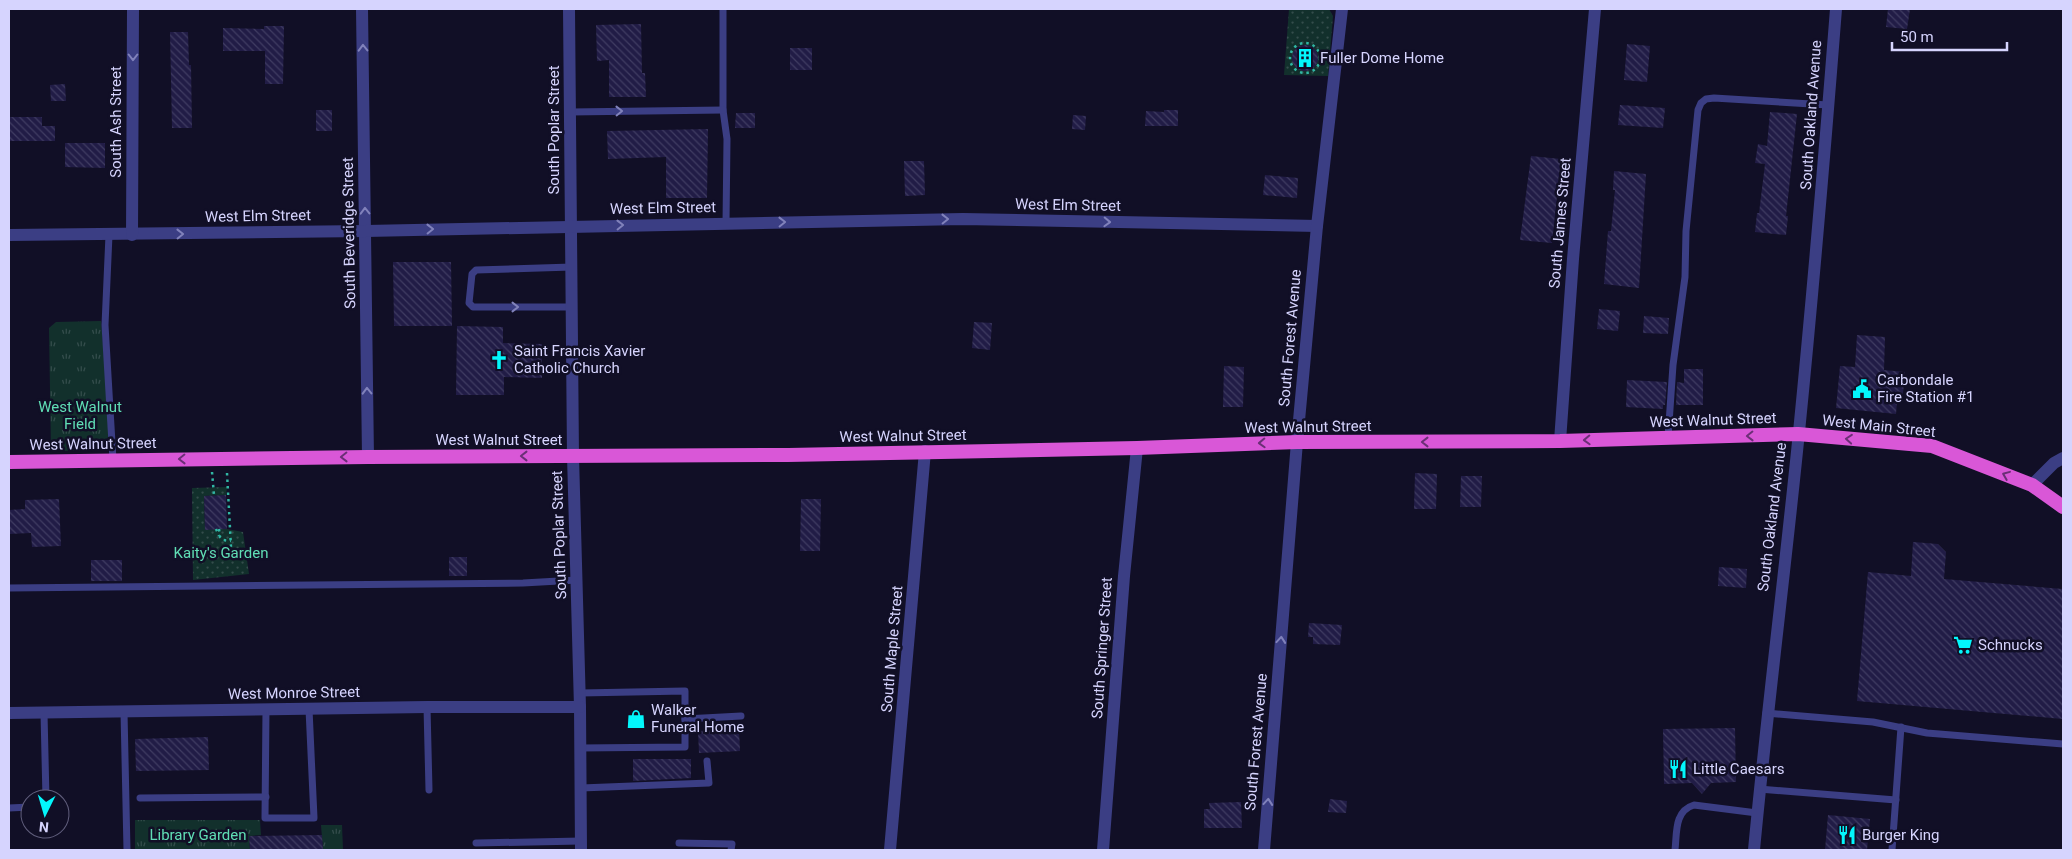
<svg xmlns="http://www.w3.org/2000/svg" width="2072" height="859" viewBox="0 0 2072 859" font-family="Roboto,sans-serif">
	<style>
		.grass { fill: url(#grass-dots); fill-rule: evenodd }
		.park { fill: url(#park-tufts) }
		.building { fill: url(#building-back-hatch) }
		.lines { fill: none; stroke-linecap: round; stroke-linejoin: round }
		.path { stroke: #31b6a4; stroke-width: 2.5; stroke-dasharray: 2.5 4; stroke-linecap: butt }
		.service { stroke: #3b3e84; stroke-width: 7 }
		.minor { stroke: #3b3e84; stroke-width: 12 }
		.tertiary { stroke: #3b3e84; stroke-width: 12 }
		.trunk { stroke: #d957d7; stroke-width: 14 }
		.oneway { stroke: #8182bb }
		.oneway2 { stroke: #6b2f76 }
		.labels { text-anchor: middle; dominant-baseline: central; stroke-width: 5; stroke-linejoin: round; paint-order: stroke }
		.poi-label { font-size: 15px; fill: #d6d4fe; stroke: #110f26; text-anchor: start }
		.street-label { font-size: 15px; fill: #d6d4fe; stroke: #110f26 }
		.park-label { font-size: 15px; fill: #60deb5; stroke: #110f26 }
	</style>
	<defs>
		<pattern id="grass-dots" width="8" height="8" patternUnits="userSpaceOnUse" patternTransform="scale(1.25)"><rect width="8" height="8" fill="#12302c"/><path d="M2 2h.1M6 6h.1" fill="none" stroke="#344d4c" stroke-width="1.8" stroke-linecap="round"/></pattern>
		<pattern id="park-tufts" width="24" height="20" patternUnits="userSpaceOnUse" patternTransform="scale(1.25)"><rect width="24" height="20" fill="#12302c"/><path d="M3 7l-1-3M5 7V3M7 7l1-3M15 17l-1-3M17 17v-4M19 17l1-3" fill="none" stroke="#344d4c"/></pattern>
		<pattern id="building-back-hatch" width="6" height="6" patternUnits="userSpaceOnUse" patternTransform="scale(1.25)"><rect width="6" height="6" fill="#211c46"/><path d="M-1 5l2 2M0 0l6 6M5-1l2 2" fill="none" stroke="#403c62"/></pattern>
	</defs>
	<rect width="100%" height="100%" fill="#110f26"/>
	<!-- grass -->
	<g class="grass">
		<path d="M1289 9H1329L1333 16 1328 76 1284 75ZM1303 45 1314 49 1318 56 1315 66 1305 71 1294 65 1292 57 1296 48Z"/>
		<path d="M227 487 226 495 204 496 205 529H227L243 532 249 574 193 580 192 488Z"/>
	</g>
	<!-- park -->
	<g class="park">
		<path d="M101 321 112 450 51 451 49 328 56 322Z"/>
		<path d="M135 820H260L261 835 249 836 250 850H135Z"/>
		<path d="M321 825H342L343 850H323Z"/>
	</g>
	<!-- building -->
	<g class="building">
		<path d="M1888 9H1910L1907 29 1886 27Z"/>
		<path d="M641 24 642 73H645L646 97H609V60L597 61 596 25Z"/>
		<path d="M264 26H284L283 84H265V51H223V28L264 29Z"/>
		<path d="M170 32H188L189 65H191L192 128H172Z"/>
		<path d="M1627 44 1650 46 1647 82 1624 80Z"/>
		<circle cx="1305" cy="58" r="13"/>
		<rect x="790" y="48" width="22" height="22"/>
		<path d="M65 84 66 101H51L50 85Z"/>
		<path d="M1620 105 1665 108 1663 128 1618 125Z"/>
		<rect x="316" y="110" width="16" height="21"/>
		<path d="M1164 110H1178V126H1145L1146 111 1164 112Z"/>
		<path d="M1770 112 1797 114 1786 216H1788L1786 235 1755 232 1757 213H1759L1765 164 1755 163 1758 144 1767 146Z"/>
		<path d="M736 113H755V128H735Z"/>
		<path d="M1073 115 1086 116 1085 130 1072 129Z"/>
		<path d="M9 117H42V126H55V141H9Z"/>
		<path d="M708 129 707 198H666V157L608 159 607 131Z"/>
		<path d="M65 143H105V168L65 167Z"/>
		<path d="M1531 156 1561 159 1552 243 1520 240Z"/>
		<path d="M904 161H924L925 195 905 196Z"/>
		<path d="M1614 171 1646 174 1639 288 1604 284 1608 231H1611L1615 190H1613Z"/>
		<path d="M1265 175 1298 178 1297 198 1263 195Z"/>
		<path d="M393 262H451L452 326H394Z"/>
		<path d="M1599 309 1620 311 1618 331 1597 329Z"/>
		<path d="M1644 316 1669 318 1668 334 1643 333Z"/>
		<path d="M974 322 992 323 990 350 972 348Z"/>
		<path d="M457 326 503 327V343L542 344V378L504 377V395H456Z"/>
		<path d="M1857 335 1885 337 1884 370 1905 372 1902 403 1897 402 1896 414 1836 408 1840 366 1855 367Z"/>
		<path d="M1224 366 1244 367 1243 407H1223Z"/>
		<path d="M1684 369H1703V405H1676L1677 382 1684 383Z"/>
		<path d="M1627 380 1667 382 1665 405H1663V409L1626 407Z"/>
		<path d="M1415 473 1437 474 1436 509H1414Z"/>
		<path d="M1461 476H1482L1481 507H1460Z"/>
		<path d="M226 495 227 529 205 530 204 496Z"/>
		<path d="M59 499 61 546 32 547 31 533 9 534V510L25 509V500Z"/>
		<path d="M801 499H821L820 551H800Z"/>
		<path d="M1913 542 1938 544 1946 552 1944 579 2063 589V719L1857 701 1868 572 1911 576Z"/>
		<rect x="449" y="557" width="18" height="19"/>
		<rect x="91" y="560" width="31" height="21"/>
		<path d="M1719 567 1747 569 1746 588 1718 586Z"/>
		<path d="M1309 623 1342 625 1340 645 1313 644V637H1308Z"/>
		<path d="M1735 728 1736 782 1711 783 1702 794 1692 783 1664 784 1663 729Z"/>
		<path d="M739 729 740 751 699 753 698 731Z"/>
		<path d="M208 737 209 770 136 771 135 739Z"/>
		<path d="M633 759H691V778L633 781Z"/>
		<path d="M1330 799 1347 801 1346 813 1328 812Z"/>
		<path d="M1241 802 1242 828H1204V809H1210L1209 803Z"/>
		<path d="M1828 815 1870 819 1867 850H1825Z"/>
		<path d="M322 835 323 850H250L249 836Z"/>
	</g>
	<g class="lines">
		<!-- path -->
		<g class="path">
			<circle cx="1305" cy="58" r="15"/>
			<path d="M212 472 214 495"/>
			<path d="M227 473 231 547"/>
			<path d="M216 529 219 536"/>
			<path d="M219 529 220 537 223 540 231 541"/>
		</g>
		<!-- service -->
		<g class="service">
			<path d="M723 9V110L727 139 726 223"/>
			<path d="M570 112 723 110"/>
			<path d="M109 235 105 325 113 460"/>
			<path d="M572 267 476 270 472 274 469 303 473 307H572"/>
			<path d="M1668 438 1673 365 1685 277 1686 231 1698 110 1701 103 1706 99 1714 98 1828 105"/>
			<path d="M9 588 523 583 577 580"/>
			<path d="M580 693 685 691V747L580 748"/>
			<path d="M427 707 429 790"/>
			<path d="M266 709 265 818H314L309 709"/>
			<path d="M124 712 127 850"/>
			<path d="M44 713 46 799"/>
			<path d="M1766 713 1873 722 1927 733 2063 744"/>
			<path d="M685 719 741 716"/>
			<path d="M581 788 709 783 707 761"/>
			<path d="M1759 789 1896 800"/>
			<path d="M140 798 266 797"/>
			<path d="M9 808 30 807"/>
			<path d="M476 843 581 841"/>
			<path d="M679 843 732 844 731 850"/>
			<path d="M1675 850C1677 833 1674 811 1694 805L1757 813"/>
			<path d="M1892 850 1901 727"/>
		</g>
		<!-- minor -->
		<g class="minor">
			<path d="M362 9 368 457"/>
			<path d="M569 9 573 456 580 707 581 850"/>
			<path d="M9 235 366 231 963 219 1317 226"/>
			<path d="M132 235 133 9"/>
			<path d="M1560 441 1573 259 1595 9"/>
			<path d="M2032 485 2054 463 2063 458"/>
			<path d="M9 713 427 707H580"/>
			<path d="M890 850 925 451"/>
			<path d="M1103 850 1124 576 1137 448"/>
			<path d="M1264 850 1297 442 1317 226 1342 9"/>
		</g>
		<!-- tertiary -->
		<path class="tertiary" d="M1754 850C1767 711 1785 572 1799 432 1813 291 1825 150 1836 9"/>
		<!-- trunk -->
		<path class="trunk" d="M9 462 368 457 788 455 1137 448 1297 442 1560 441 1798 434 1932 446 2032 485 2063 507"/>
	</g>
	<!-- one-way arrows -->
	<defs><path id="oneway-chevron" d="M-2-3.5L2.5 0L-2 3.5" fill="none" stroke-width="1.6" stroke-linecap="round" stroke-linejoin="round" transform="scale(1.25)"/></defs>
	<g class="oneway">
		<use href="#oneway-chevron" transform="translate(363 48) rotate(-91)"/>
		<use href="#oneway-chevron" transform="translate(133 57) rotate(90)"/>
		<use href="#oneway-chevron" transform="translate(619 111) rotate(-1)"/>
		<use href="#oneway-chevron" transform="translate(365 211) rotate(-91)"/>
		<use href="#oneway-chevron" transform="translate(945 219) rotate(-1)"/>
		<use href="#oneway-chevron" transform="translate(782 222) rotate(-1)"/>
		<use href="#oneway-chevron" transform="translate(1107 222) rotate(2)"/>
		<use href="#oneway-chevron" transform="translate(620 225) rotate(-1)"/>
		<use href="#oneway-chevron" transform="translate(430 229) rotate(-1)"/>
		<use href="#oneway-chevron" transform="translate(180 234) rotate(-1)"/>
		<use href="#oneway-chevron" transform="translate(515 307)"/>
		<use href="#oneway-chevron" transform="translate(367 391) rotate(-91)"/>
		<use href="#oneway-chevron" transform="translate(1281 640) rotate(-85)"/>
		<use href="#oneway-chevron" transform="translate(1268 802) rotate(-85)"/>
	</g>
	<g class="oneway2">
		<use href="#oneway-chevron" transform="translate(1750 436) rotate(179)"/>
		<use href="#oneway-chevron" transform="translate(1849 439) rotate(-175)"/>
		<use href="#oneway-chevron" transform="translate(1587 440) rotate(178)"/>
		<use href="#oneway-chevron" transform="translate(1425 442) rotate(180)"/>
		<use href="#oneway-chevron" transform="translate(1262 443) rotate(178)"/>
		<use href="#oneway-chevron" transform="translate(524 456) rotate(180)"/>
		<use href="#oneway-chevron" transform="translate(344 457) rotate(179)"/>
		<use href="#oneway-chevron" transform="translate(182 459) rotate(179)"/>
		<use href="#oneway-chevron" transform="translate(2006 475) rotate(-158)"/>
	</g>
	<!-- icons -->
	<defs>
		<g id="building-bare" transform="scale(1.5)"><path d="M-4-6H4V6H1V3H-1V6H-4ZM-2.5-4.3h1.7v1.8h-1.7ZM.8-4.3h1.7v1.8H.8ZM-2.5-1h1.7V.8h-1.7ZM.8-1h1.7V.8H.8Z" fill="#03f6fc" stroke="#110f26" stroke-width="2.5" paint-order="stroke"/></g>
		<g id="church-bare" transform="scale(1.5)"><path d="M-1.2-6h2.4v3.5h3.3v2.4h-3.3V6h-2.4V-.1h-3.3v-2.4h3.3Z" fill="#03f6fc" stroke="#110f26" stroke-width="2.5" paint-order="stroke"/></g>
		<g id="civic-bare" transform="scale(1.5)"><path d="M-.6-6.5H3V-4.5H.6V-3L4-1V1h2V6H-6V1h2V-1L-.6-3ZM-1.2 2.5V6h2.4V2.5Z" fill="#03f6fc" stroke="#110f26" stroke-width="2.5" paint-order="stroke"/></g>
		<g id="supermarket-bare" transform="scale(1.5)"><path d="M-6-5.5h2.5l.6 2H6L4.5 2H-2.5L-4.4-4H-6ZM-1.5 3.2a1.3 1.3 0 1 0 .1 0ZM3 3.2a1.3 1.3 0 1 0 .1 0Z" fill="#03f6fc" stroke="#110f26" stroke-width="2.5" paint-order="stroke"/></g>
		<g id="shop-bare" transform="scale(1.5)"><path d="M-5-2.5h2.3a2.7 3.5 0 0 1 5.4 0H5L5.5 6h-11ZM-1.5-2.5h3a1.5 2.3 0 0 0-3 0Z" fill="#03f6fc" stroke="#110f26" stroke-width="2.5" paint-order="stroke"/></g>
		<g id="restaurant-bare" transform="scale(1.5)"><path d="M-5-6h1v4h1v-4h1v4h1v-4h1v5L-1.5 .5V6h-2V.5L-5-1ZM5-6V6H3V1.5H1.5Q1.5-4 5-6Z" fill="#03f6fc" stroke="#110f26" stroke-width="2.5" paint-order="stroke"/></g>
	</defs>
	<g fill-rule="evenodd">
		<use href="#building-bare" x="1305" y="58"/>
		<use href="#church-bare" x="499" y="360"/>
		<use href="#civic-bare" x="1862" y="389"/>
		<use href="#supermarket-bare" x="1963" y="645"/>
		<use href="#shop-bare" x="636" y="719"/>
		<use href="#restaurant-bare" x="1678" y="769"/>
		<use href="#restaurant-bare" x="1847" y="835"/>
	</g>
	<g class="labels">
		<!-- poi labels -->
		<g class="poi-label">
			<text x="1320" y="58">Fuller Dome Home</text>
			<text x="514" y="351">Saint Francis Xavier<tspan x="514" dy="17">Catholic Church</tspan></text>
			<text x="1877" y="380">Carbondale<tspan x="1877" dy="17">Fire Station #1</tspan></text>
			<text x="1978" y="645">Schnucks</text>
			<text x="651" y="710">Walker<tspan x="651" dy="17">Funeral Home</tspan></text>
			<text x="1693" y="769">Little Caesars</text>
			<text x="1862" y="835">Burger King</text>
		</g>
		<!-- street labels -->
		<g class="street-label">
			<text transform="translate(1811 115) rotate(-86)">South Oakland Avenue</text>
			<text transform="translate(116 122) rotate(-90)">South Ash Street</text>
			<text transform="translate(554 130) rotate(-90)">South Poplar Street</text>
			<text transform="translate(1068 205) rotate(1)">West Elm Street</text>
			<text transform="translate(663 208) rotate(-1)">West Elm Street</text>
			<text transform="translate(258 216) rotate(-1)">West Elm Street</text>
			<text transform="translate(1560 223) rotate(-85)">South James Street</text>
			<text transform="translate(349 233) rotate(-91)">South Beveridge Street</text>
			<text transform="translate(1290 338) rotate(-85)">South Forest Avenue</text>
			<text transform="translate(1713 420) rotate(-2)">West Walnut Street</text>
			<text transform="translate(1879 426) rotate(6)">West Main Street</text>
			<text transform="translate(1308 427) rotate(-1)">West Walnut Street</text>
			<text transform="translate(903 436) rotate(-1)">West Walnut Street</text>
			<text x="499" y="440">West Walnut Street</text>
			<text transform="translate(93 444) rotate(-1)">West Walnut Street</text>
			<text transform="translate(1772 517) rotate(-83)">South Oakland Avenue</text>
			<text transform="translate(559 535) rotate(-92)">South Poplar Street</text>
			<text transform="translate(1102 648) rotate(-86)">South Springer Street</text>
			<text transform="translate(892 649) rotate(-85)">South Maple Street</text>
			<text transform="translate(294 693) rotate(-1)">West Monroe Street</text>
			<text transform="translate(1256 742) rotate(-85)">South Forest Avenue</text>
		</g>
		<!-- park labels -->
		<g class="park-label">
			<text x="80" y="407">West Walnut<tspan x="80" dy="17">Field</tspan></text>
			<text x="221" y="553">Kaity's Garden</text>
			<text x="198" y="835">Library Garden</text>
		</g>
	</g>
	<!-- border -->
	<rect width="2072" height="859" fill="none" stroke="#d6d4fe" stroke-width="20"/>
	<!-- north arrow -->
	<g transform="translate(45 814) rotate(185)"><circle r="24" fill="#110f26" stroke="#605e7c"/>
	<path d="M0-4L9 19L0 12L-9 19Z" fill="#03f6fc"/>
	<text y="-8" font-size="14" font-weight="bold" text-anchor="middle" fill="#d6d4fe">N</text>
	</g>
	<!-- scale -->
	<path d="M1892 42v8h115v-8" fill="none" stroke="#d6d4fe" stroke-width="2.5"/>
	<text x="1900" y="42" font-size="15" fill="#d6d4fe" stroke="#110f26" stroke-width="4" paint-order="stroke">50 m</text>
</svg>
